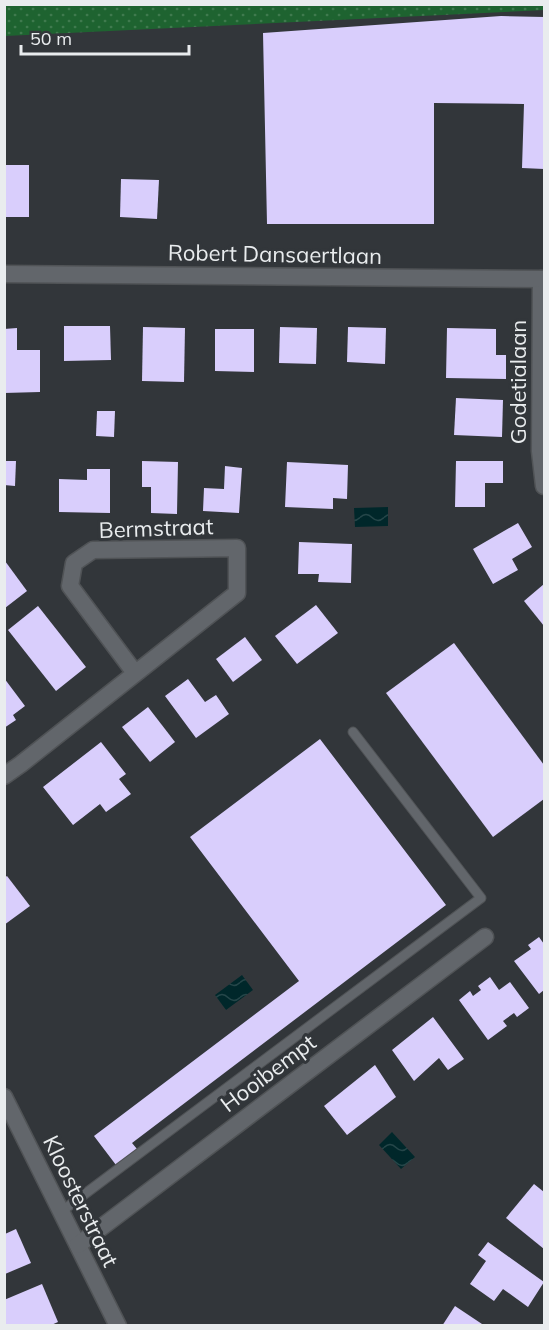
<svg xmlns="http://www.w3.org/2000/svg" width="549" height="1330" viewBox="0 0 549 1330" font-family="Mulish,sans-serif">
	<style>
		.grass { fill: url(#grass-dots) }
		.water { fill: url(#water-waves) }
		.building { fill: #d9cefc }
		.lines { fill: none; stroke-linecap: round; stroke-linejoin: round }
		.service-casing { stroke: #505356; stroke-width: 11 }
		.minor-casing { stroke: #505356; stroke-width: 19 }
		.tertiary-casing { stroke: #505356; stroke-width: 19 }
		.service { stroke: #62666b; stroke-width: 9 }
		.minor { stroke: #62666b; stroke-width: 16 }
		.tertiary { stroke: #62666b; stroke-width: 16 }
		.labels { text-anchor: middle; dominant-baseline: central; stroke-width: 6; stroke-linejoin: round; paint-order: stroke }
		.street-label { font-size: 22px; fill: #e9ecee; stroke: #32363a }
	</style>
	<defs>
		<pattern id="grass-dots" width="8" height="8" patternUnits="userSpaceOnUse" patternTransform="scale(1.5)"><rect width="8" height="8" fill="#1e6330"/><path d="M2 2h.1M6 6h.1" fill="none" stroke="#3f7a4e" stroke-width="1.8" stroke-linecap="round"/></pattern>
		<pattern id="water-waves" width="16" height="10" patternUnits="userSpaceOnUse" patternTransform="scale(1.5)"><rect width="16" height="10" fill="#00272a"/><path d="M0 5q4-4 8 0t8 0" fill="none" stroke="#254649"/></pattern>
	</defs>
	<rect width="100%" height="100%" fill="#32363a"/>
	<!-- grass -->
	<path class="grass" d="M6 5 544 4V10L5 36Z"/>
	<!-- water -->
	<g class="water">
		<path d="M388 507V526L355 527 354 508Z"/>
		<path d="M242 975 253 990 226 1010 215 995Z"/>
		<path d="M392 1132 415 1157 401 1169 379 1145Z"/>
	</g>
	<!-- building -->
	<g class="building">
		<path d="M501 16 544 17V169L522 168 524 104 434 103V224H267L263 33Z"/>
		<rect x="4" y="165" width="25" height="52"/>
		<path d="M121 179 159 180 157 219 120 217Z"/>
		<path d="M64 326H110L111 360 64 361Z"/>
		<path d="M143 327 185 328 184 382 142 381Z"/>
		<path d="M280 327 317 328 316 364 279 363Z"/>
		<path d="M348 327 386 328 385 364 347 362Z"/>
		<path d="M17 328V350H40V392L4 393V329Z"/>
		<path d="M447 328 496 329V355H506V379L446 378Z"/>
		<path d="M215 329H254V372L215 371Z"/>
		<path d="M456 398 503 400 502 437 454 435Z"/>
		<path d="M97 411H115L114 437 96 436Z"/>
		<path d="M4 461H16L15 486 4 485Z"/>
		<path d="M142 461 178 462 177 514 151 513V487H142Z"/>
		<path d="M456 461H503V483H485V507H455Z"/>
		<path d="M287 462 348 465 347 499 333 498V509L285 507Z"/>
		<path d="M225 466 242 468 239 513 203 511 204 488 224 489Z"/>
		<path d="M87 469H110V513L59 512V479L87 480Z"/>
		<path d="M518 523 532 547 512 559 518 570 493 584 473 549Z"/>
		<path d="M299 542 352 544 351 583 318 582 319 574H298Z"/>
		<path d="M5 561 27 591 5 608Z"/>
		<path d="M544 584V626L524 601Z"/>
		<path d="M316 605 338 633 297 664 275 636Z"/>
		<path d="M38 606 86 667 56 691 8 630Z"/>
		<path d="M245 637 262 660 233 682 216 659Z"/>
		<path d="M454 643 544 765V799L493 837 386 693Z"/>
		<path d="M4 678 25 706 13 715 16 720 4 728Z"/>
		<path d="M188 679 205 702 216 695 229 714 196 738 165 696Z"/>
		<path d="M148 707 175 742 150 762 122 727Z"/>
		<path d="M320 739 446 905 132 1143 137 1149 116 1165 94 1136 299 981 190 837Z"/>
		<path d="M101 742 126 774 119 779 131 794 106 812 100 804 73 825 43 787Z"/>
		<path d="M7 876 30 906 4 925V878Z"/>
		<path d="M539 937 544 944V990L539 994 514 961 531 949 528 945Z"/>
		<path d="M490 977 499 990 510 982 529 1008 517 1017 514 1013 503 1021 507 1026 488 1040 459 1000 470 991 473 996 481 990 478 986Z"/>
		<path d="M433 1017 464 1059 448 1070 439 1058 414 1081 392 1050Z"/>
		<path d="M375 1065 396 1097 347 1135 324 1106Z"/>
		<path d="M534 1184 544 1192V1249L506 1218Z"/>
		<path d="M16 1229 31 1263 5 1274V1234Z"/>
		<path d="M488 1242 544 1282 528 1307 503 1289 494 1301 470 1284 486 1261 478 1255Z"/>
		<path d="M42 1284 58 1322 49 1326H4V1300Z"/>
		<path d="M455 1306 485 1326H442Z"/>
	</g>
	<g class="lines">
		<!-- service casing -->
		<g class="service-casing">
			<path id="service" d="M62 1211 481 898 353 732"/>
		</g>
		<!-- minor casing -->
		<g class="minor-casing">
			<g id="minor">
				<path d="M541 279 540 451 544 486"/>
				<path d="M4 776 21 764 237 593V548L93 550 74 563 70 586 135 673"/>
				<path d="M4 1097 118 1326"/>
				<path d="M78 1245 485 937"/>
			</g>
		</g>
		<!-- tertiary casing -->
		<g class="tertiary-casing">
			<path id="tertiary" d="M4 274 544 279"/>
		</g>
		<!-- service -->
		<use href="#service" class="service"/>
		<!-- minor -->
		<use href="#minor" class="minor"/>
		<!-- tertiary -->
		<use href="#tertiary" class="tertiary"/>
	</g>
	<g class="labels">
		<!-- street labels -->
		<g class="street-label">
			<text transform="translate(275 254) rotate(1)">Robert Dansaertlaan</text>
			<text transform="translate(518 382) rotate(-90)">Godetialaan</text>
			<text transform="translate(156 528) rotate(-2)">Bermstraat</text>
			<text transform="translate(268 1073) rotate(-37)">Hooibempt</text>
			<text transform="translate(81 1201) rotate(64)">Kloosterstraat</text>
		</g>
	</g>
	<!-- border -->
	<rect width="549" height="1330" fill="none" stroke="#e9ecee" stroke-width="12"/>
	<!-- scale -->
	<path d="M21 45v9h168v-9" fill="none" stroke="#e9ecee" stroke-width="3"/>
	<text x="30" y="45" font-size="18" fill="#e9ecee" stroke="#32363a" stroke-width="4.5" paint-order="stroke">50 m</text>
</svg>
